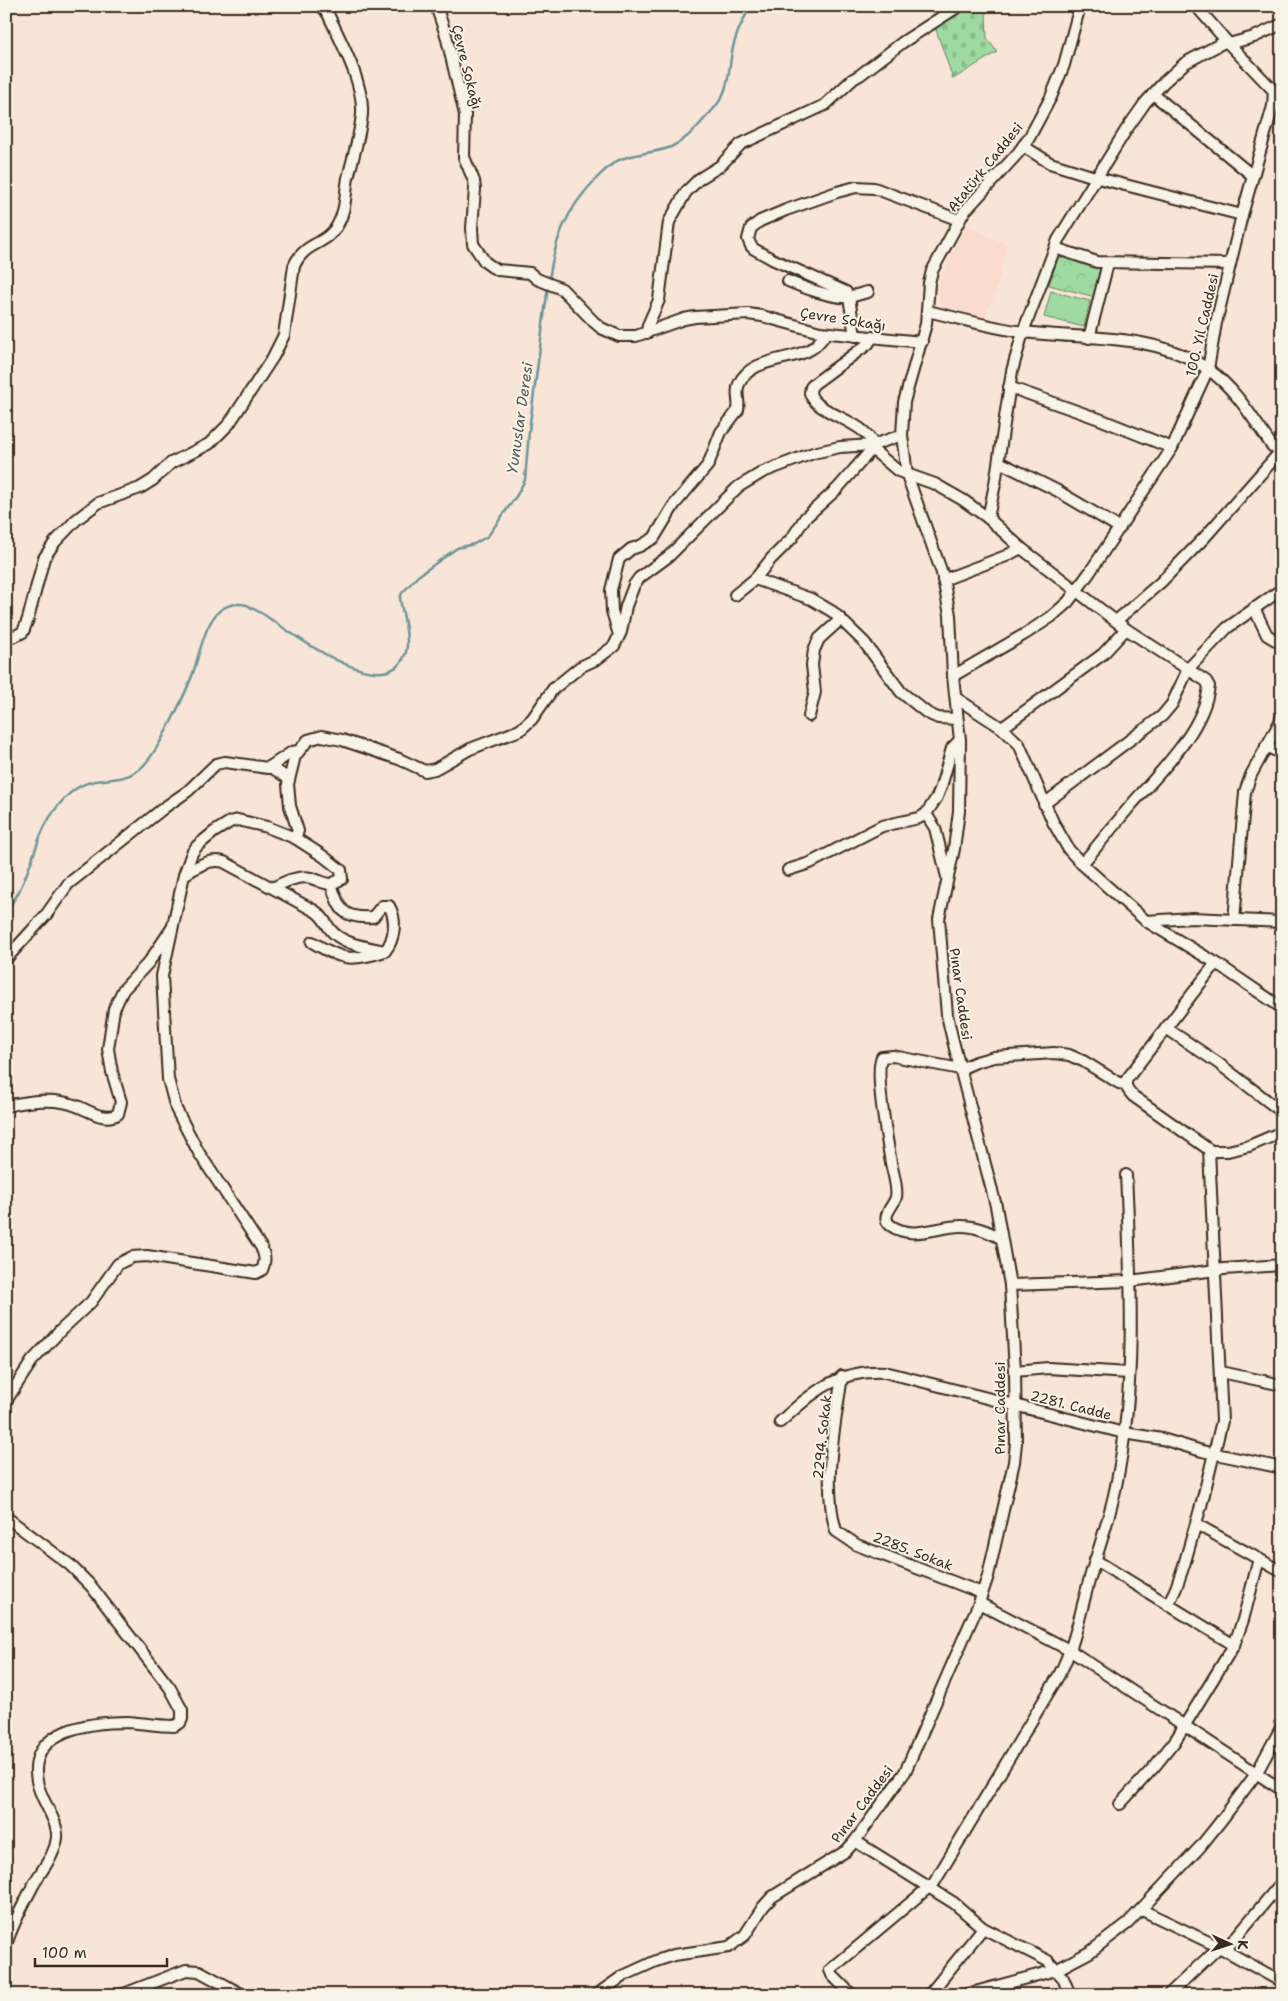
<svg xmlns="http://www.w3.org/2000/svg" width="1288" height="2001" viewBox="0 0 1288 2001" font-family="'Shantell Sans',sans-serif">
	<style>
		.built { fill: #fadbcd }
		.forest { fill: url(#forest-crowns); stroke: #6c8260 }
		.cemetery { fill: url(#cemetery-stones); stroke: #6c8260 }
		.pitch { fill: #9edaa1; stroke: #6c8260 }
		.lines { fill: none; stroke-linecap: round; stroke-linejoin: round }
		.stream { stroke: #6c9597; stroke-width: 2.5 }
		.minor-casing { stroke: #3b2a1e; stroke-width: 14 }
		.minor { stroke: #f7f3e8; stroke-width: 10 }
		.labels { text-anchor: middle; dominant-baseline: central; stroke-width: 4; stroke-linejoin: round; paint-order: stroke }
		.street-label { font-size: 14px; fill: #3b2a1e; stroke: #f7f3e8 }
		.water-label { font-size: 15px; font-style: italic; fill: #4f5650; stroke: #f7f3e8 }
	</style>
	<defs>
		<pattern id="forest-crowns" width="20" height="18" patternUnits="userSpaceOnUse" patternTransform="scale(1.25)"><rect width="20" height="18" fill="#9edaa1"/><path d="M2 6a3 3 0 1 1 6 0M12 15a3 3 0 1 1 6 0" fill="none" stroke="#89bb8a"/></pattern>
		<pattern id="cemetery-stones" width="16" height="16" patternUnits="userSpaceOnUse" patternTransform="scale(1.25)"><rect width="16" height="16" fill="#9edaa1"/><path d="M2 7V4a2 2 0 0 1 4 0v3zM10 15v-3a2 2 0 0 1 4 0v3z" fill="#89bb8a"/></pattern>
	</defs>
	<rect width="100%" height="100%" fill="#f9e5d8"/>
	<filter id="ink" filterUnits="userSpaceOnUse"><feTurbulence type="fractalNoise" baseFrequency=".02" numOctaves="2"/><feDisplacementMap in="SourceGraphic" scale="10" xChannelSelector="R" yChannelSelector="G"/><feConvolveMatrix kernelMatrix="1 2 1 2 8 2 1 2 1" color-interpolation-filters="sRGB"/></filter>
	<g filter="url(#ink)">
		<!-- built -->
		<path class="built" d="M965 225 1008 245 994 296 985 317 940 305 937 287Z"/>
		<!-- forest -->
		<path class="forest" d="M1059 255 1102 269 1095 297 1049 285Z"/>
		<!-- cemetery -->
		<path class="cemetery" d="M966 6H981L986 11 987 38 997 52 953 79 935 27Z"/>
		<!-- pitch -->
		<path class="pitch" d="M1051 291 1090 301 1084 327 1044 317Z"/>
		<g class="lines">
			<!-- stream -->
			<g class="stream">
				<path d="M549 281C555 238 566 210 596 179 603 172 610 164 619 160 636 153 655 153 671 147 684 141 697 128 706 117 711 112 717 106 720 100 729 86 729 68 732 52 735 35 742 21 751 6"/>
				<path d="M6 911C11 904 17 897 20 889 37 855 36 828 65 798 92 770 113 787 137 771 151 762 163 736 171 722 179 706 187 690 193 673 202 648 207 596 247 605 253 609 260 612 266 616 290 632 384 705 405 655 411 641 402 612 400 598L402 593 418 576 457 548 474 544 488 536 517 495 525 480 529 431 548 286"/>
			</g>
			<!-- minor casing -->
			<g class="minor-casing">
				<g id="minor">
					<path d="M436 6 446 35 465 115 464 157 474 181 475 189 472 228 473 244 485 262 492 267 498 270 530 273 537 279 562 289 594 322 601 328 619 336H636L684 319 695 317 748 314 762 316 820 332 922 342"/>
					<path d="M1229 44 1254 37 1282 24"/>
					<path d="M1153 94 1253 176"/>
					<path d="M1023 146 1050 163 1098 178 1242 215"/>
					<path d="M1055 248 1097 262 1230 264"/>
					<path d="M788 281C801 287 835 299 849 297 855 296 862 293 868 292"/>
					<path d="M927 311C959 318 991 328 1024 332 1085 340 1157 332 1209 370 1236 389 1253 419 1272 446L1282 452"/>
					<path d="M647 333 648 325 659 300 669 222 686 192 699 179 720 166 741 144 825 105 853 79 860 75 903 42 959 6"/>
					<path d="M855 336 849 297 846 292 772 259 754 249 751 246 748 239 751 228 760 221 786 210 837 192 856 187 874 188 959 220"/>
					<path d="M1089 338 1108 263"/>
					<path d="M1009 387 1102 420 1172 448"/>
					<path d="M872 449 898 471 935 484 963 500 988 518 1021 548 1126 629 1206 681 1209 686C1204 730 1160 772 1132 804 1115 824 1099 844 1082 864"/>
					<path d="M999 462 1056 490 1120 528"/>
					<path d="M988 518 995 484 1012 371 1023 332 1058 240 1126 130 1145 103 1164 82 1185 63 1226 41"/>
					<path d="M755 579 811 599 833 612 864 642 901 692 927 713 938 718 957 719"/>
					<path d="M943 580 1006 556 1021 548"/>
					<path d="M735 595 755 579 771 559 792 538 805 518 837 489 872 449C876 423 815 415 810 393L811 387 815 383 868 344 872 338"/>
					<path d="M1254 608 1267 635 1282 644"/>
					<path d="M1116 621 1161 582 1205 537 1280 452"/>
					<path d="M619 635 612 611 611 590 619 559 631 549 640 546 654 538 674 505 708 465 721 432 738 410C740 401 735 392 739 384 751 356 794 362 814 347 819 343 823 337 827 333"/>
					<path d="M6 638 15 636 23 632 28 619 44 558 55 542 76 520 98 503 140 488 153 480 171 463 209 444 229 424 273 357 284 335 294 266C304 242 325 246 337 226 346 211 345 194 348 178 353 157 360 136 362 114 364 83 341 42 328 14L322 6"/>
					<path d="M953 676 1025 634 1051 617 1068 602 1090 572 1172 448 1208 369 1216 323 1242 215 1273 106 1274 91 1229 44 1196 6"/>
					<path d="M956 698 1002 728 1019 744 1053 822 1069 850 1082 864 1146 921 1216 963 1282 1008"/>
					<path d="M809 716 815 692 812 665 814 650 819 639 841 619"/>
					<path d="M1002 728 1103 654 1126 629"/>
					<path d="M1266 746 1282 754"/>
					<path d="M271 767 289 779"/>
					<path d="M1044 804 1162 716 1172 704 1188 669 1227 628 1282 589"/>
					<path d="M926 814 935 828 947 877"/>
					<path d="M788 870 810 863 882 826 919 818 926 814 937 797 941 787 952 748 960 740"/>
					<path d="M184 875C197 867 208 858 224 862L315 911C323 916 325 922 330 929 342 945 368 947 385 951"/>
					<path d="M273 888C284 882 298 875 311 878 318 880 324 884 331 884L342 879 341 870 323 856 295 838"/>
					<path d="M1234 920 1245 792 1251 775 1282 718"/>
					<path d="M1146 921 1192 918 1282 922"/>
					<path d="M312 942C342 960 351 962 385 951 395 939 397 919 389 906H382L373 917C342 919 340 910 331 884"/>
					<path d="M6 959 46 915 68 884 165 807 188 791 216 764 225 762 268 768 292 752 298 751"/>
					<path d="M1216 963 1127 1079C1124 1086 1128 1090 1133 1096L1211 1151H1228L1249 1146 1282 1132"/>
					<path d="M1166 1028 1218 1063 1282 1112"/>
					<path d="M6 1106C29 1101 55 1097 77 1106 90 1111 104 1122 118 1114L121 1102 112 1072 108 1049 114 1009 123 990 149 962 172 928"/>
					<path d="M1001 1238C989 1232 976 1226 961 1226 938 1226 912 1241 890 1225 880 1216 894 1206 896 1197 898 1188 893 1173 891 1163 888 1144 874 1071 882 1057L893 1056 960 1069 976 1062 994 1057 1054 1053 1069 1055 1083 1061 1119 1083 1125 1084"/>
					<path d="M1010 1285 1130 1281 1224 1269 1282 1265"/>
					<path d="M1015 1371 1048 1368 1129 1373"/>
					<path d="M1221 1372 1282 1385"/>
					<path d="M842 1376C835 1426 822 1481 836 1531L857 1545 982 1593"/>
					<path d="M6 1401 32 1361 61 1330 91 1302 118 1264 132 1257 147 1256 256 1273 262 1270C266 1261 265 1255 261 1247L199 1153 176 1109 168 1079 162 976 184 875 192 853 197 846 214 832 230 822 238 820 267 827 295 838 298 831 290 806 288 784 295 756 308 740 322 736 342 740 399 759 425 771 435 769 470 749 520 730 532 719 553 689 580 667 597 659 614 646 621 632 626 606 634 585 639 578 669 556 738 487 763 472 813 453 840 447 873 445 902 435"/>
					<path d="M780 1422C812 1393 838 1369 885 1372L1124 1433 1162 1439 1202 1451 1282 1468"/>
					<path d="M6 1517 70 1565 91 1586 170 1688 182 1710V1719L180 1723 174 1726C158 1726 143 1723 128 1722 91 1722 27 1729 37 1781 40 1800 59 1821 57 1838 55 1855 43 1868 35 1882 25 1901 12 1925 6 1945"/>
					<path d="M1196 1524 1282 1572"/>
					<path d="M1095 1560 1234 1645"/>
					<path d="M979 1603 1071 1651 1282 1790"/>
					<path d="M1168 1605 1176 1588 1184 1565 1201 1506 1222 1421 1209 1150"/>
					<path d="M1120 1804 1154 1767 1175 1741 1234 1645 1243 1620 1259 1559"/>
					<path d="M855 1841 954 1903 983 1928 1048 1961 1063 1978 1070 1995"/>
					<path d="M1142 1910 1219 1947 1282 1982"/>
					<path d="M1225 1950 1282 1882"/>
					<path d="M6 1993 7 1995"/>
					<path d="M121 1995 186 1970 199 1971 243 1995"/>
					<path d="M596 1995 623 1976 656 1961 674 1955 729 1947 745 1935 763 1907 772 1897 846 1851 855 1841 905 1772 979 1603 988 1576 1014 1462 1016 1443 1015 1371 1010 1285 996 1206 953 1041 947 1015 939 919 954 849 959 811 960 740 953 676 950 615 942 573 907 475 902 435 904 402 926 324 929 283 932 271 964 212 1018 153 1029 138 1051 97 1064 65 1080 6"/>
					<path d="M852 1995 832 1975 830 1970 934 1883 1059 1675C1076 1643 1081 1608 1091 1574 1100 1545 1110 1516 1116 1486 1137 1384 1131 1278 1126 1175"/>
					<path d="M929 1995 983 1928"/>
					<path d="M964 1995 1056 1970 1090 1952 1128 1923 1200 1847 1220 1822 1256 1774 1282 1726"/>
					<path d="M1168 1995 1219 1947"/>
				</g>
			</g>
			<!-- minor -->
			<use href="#minor" class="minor"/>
		</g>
	</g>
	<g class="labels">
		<!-- street labels -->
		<g class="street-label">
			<text transform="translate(467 67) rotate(76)">Çevre Sokağı</text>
			<text transform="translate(985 167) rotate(-51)">Atatürk Caddesi</text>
			<text transform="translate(843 319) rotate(9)">Çevre Sokağı</text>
			<text transform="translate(1202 325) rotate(-77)">100. Yıl Caddesi</text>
			<text transform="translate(961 994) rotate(82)">Pınar Caddesi</text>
			<text transform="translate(1071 1405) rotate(14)">2281. Cadde</text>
			<text transform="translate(1000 1408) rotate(-90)">Pınar Caddesi</text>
			<text transform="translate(822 1437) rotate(-84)">2294. Sokak</text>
			<text transform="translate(913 1551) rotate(21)">2285. Sokak</text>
			<text transform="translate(862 1804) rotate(-53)">Pınar Caddesi</text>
		</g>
		<!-- water labels -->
		<g class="water-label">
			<text transform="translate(520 418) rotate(-82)">Yunuslar Deresi</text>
		</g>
	</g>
	<!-- margin -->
	<rect width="1288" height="2001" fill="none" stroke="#f7f3e8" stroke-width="25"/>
	<rect x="12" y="12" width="1263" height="1976" fill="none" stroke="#3b2a1e" stroke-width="2" filter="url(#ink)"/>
	<!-- north arrow -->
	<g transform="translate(1230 1944) rotate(93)" stroke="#f7f3e8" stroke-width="4" paint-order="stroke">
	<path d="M0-4L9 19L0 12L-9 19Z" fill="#3b2a1e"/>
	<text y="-8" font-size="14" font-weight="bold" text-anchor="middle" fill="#3b2a1e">K</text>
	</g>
	<!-- scale -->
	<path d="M35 1958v8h132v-8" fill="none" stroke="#3b2a1e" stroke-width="2.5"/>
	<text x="42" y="1958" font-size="15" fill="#3b2a1e" stroke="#f7f3e8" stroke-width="4" paint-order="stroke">100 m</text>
</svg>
